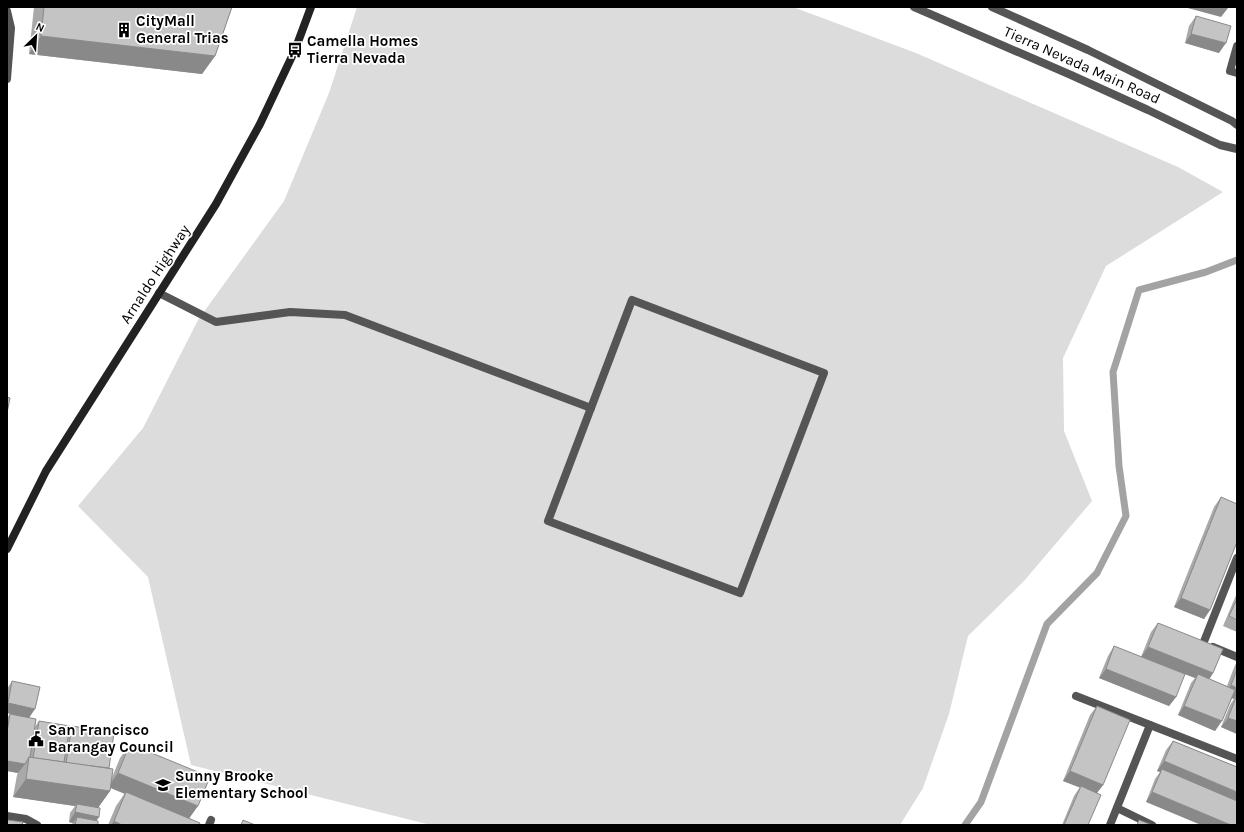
<svg xmlns="http://www.w3.org/2000/svg" width="1244" height="832" viewBox="0 0 1244 832" font-family="Karla,sans-serif">
	<style>
		.green { fill: #dcdcdc }
		.lines { fill: none; stroke-linecap: round; stroke-linejoin: round }
		.stream { stroke: #a3a3a3; stroke-width: 7 }
		.service { stroke: #555; stroke-width: 8 }
		.minor { stroke: #555; stroke-width: 8 }
		.tertiary { stroke: #555; stroke-width: 8 }
		.secondary { stroke: #222; stroke-width: 8 }
		.wall { fill: #a9a9a9 }
		.shaded-wall { fill: #898989 }
		.building { fill: #c4c4c4; stroke: #898989 }
		.labels { text-anchor: middle; dominant-baseline: central; stroke-width: 3.5; stroke-linejoin: round; paint-order: stroke }
		.poi-label { font-size: 15px; font-weight: bold; fill: #000; stroke: #fff; text-anchor: start }
		.street-label { font-size: 15px; fill: #000; stroke: #fff }
	</style>
	<rect width="100%" height="100%" fill="#fff"/>
	<!-- green -->
	<path class="green" d="M357 7H793L916 53 1178 167 1223 192 1106 266 1063 358 1064 431 1092 501 1024 581 968 636 949 714 923 788 900 825H431L191 765 148 577 78 506 143 428 198 320 284 201 329 93Z"/>
	<g class="lines">
		<!-- stream -->
		<path class="stream" d="M965 825 981 802 1047 624 1097 573 1126 516 1119 466 1113 372 1139 290 1206 272 1237 260"/>
		<!-- service -->
		<g class="service">
			<path d="M159 293 216 322 290 312 345 315 591 408"/>
			<path d="M632 300 824 373 740 593 548 521Z"/>
			<path d="M7 816 26 819 37 825"/>
			<path d="M209 825 211 820"/>
		</g>
		<!-- minor -->
		<g class="minor">
			<path d="M7 11 11 28 7 79"/>
			<path d="M1237 46 1230 71 1237 73"/>
			<path d="M1203 644 1237 558"/>
			<path d="M1213 647 1237 657"/>
			<path d="M1076 696 1237 759"/>
			<path d="M1117 808 1152 825"/>
			<path d="M1110 825 1150 725"/>
		</g>
		<!-- tertiary -->
		<g class="tertiary">
			<path d="M914 7 1071 75 1148 110 1220 145 1237 149"/>
			<path d="M992 7 1088 50 1232 121 1237 125"/>
		</g>
		<!-- secondary -->
		<path class="secondary" d="M7 549 46 471 216 204 260 124 295 50 311 7"/>
	</g>
	<!-- wall -->
	<g class="wall">
		<path d="M34 7H232L215 56 202 74 29 54Z"/>
		<path d="M1196 16 1219 53 1185 43 1189 26Z"/>
		<path d="M1221 497 1210 610 1204 619 1174 607 1214 507Z"/>
		<path d="M1237 593V632L1223 626Z"/>
		<path d="M1158 623 1213 673 1209 679 1227 686 1235 665 1237 663V734L1221 727 1230 705 1234 699 1232 698 1215 731 1178 715 1191 683 1195 678 1141 657 1151 632Z"/>
		<path d="M1114 646 1176 697 1169 706 1099 678 1108 656Z"/>
		<path d="M12 681 34 728 39 721 69 730 72 726 109 768 111 780 120 758 130 744 189 818 199 825H108L116 806 125 793 110 787V791L98 808 99 817 96 821 98 825H71L73 823 69 822 70 813 75 806 13 797 17 775 18 773 7 771V718L10 714 16 715 7 713V689Z"/>
		<path d="M1097 706 1103 785 1097 793 1088 825H1062L1074 796 1080 787 1063 781 1090 715Z"/>
		<path d="M1173 741 1237 767 1146 802 1155 779 1160 772 1157 771 1166 750Z"/>
	</g>
	<!-- shaded-wall -->
	<g class="shaded-wall">
		<path d="M1184 7H1225L1228 8 1221 17Z"/>
		<path d="M1191 34 1226 43 1219 53 1185 43Z"/>
		<path d="M41 36 215 56 202 74 29 54Z"/>
		<path d="M1181 598 1210 610 1204 619 1174 607Z"/>
		<path d="M1148 647 1213 673 1207 683 1198 674 1195 678 1141 657Z"/>
		<path d="M1106 669 1176 697 1169 706 1099 678Z"/>
		<path d="M1231 685 1237 688V695L1234 699 1224 695Z"/>
		<path d="M8 703 35 709 29 718 7 713V704Z"/>
		<path d="M1184 706 1222 721 1215 731 1178 715Z"/>
		<path d="M1228 718 1237 721V734L1221 727Z"/>
		<path d="M7 761 25 764 18 773 7 771Z"/>
		<path d="M1164 761 1237 792V804L1162 769 1160 772 1157 771Z"/>
		<path d="M1070 771 1103 785 1096 794 1063 781Z"/>
		<path d="M118 773 198 806 188 820 108 787Z"/>
		<path d="M26 779 110 791 97 809 77 804 75 806 13 797Z"/>
		<path d="M1152 792 1231 825H1201L1146 802Z"/>
		<path d="M75 812 99 817 93 825 77 817 73 823 69 822Z"/>
		<path d="M114 821 122 825H111Z"/>
	</g>
	<!-- building -->
	<g class="building">
		<path d="M44 7H232L215 56 41 36Z"/>
		<path d="M1196 16 1231 26 1226 43 1191 34Z"/>
		<path d="M7 397 10 398 7 413Z"/>
		<path d="M1221 497 1237 504V542L1210 610 1181 598Z"/>
		<path d="M1237 599V620L1229 616Z"/>
		<path d="M1158 623 1223 649 1213 673 1148 647Z"/>
		<path d="M1114 646 1185 674 1176 697 1106 669Z"/>
		<path d="M1237 669V688L1231 685Z"/>
		<path d="M1198 674 1235 690 1222 721 1184 706Z"/>
		<path d="M12 681 40 687 35 709 8 703Z"/>
		<path d="M1237 695V721L1228 718Z"/>
		<path d="M1097 706 1130 720 1103 785 1070 771Z"/>
		<path d="M10 714 36 719 30 757H29L25 764 7 761V732Z"/>
		<path d="M39 721 70 726 64 762 33 758Z"/>
		<path d="M72 726 114 733 109 768 66 763Z"/>
		<path d="M1173 741 1237 767V792L1164 761Z"/>
		<path d="M130 744 210 777 198 806 118 773Z"/>
		<path d="M29 757 113 769 110 791 26 779Z"/>
		<path d="M1162 769 1237 801V825H1231L1152 792Z"/>
		<path d="M1081 786 1101 795 1088 825H1064Z"/>
		<path d="M126 792 200 823 199 825H122L114 821Z"/>
		<path d="M77 804 100 808 99 817 75 812Z"/>
		<path d="M77 817 98 821V825H75Z"/>
		<path d="M7 820 23 822 22 825H7Z"/>
		<path d="M243 820 255 825H241Z"/>
		<path d="M1139 820 1152 825H1137Z"/>
	</g>
	<!-- icons -->
	<defs>
		<g id="building-bare" transform="scale(1.2)"><path d="M-4-6H4V6H1V3H-1V6H-4ZM-2.5-4.3h1.7v1.8h-1.7ZM.8-4.3h1.7v1.8H.8ZM-2.5-1h1.7V.8h-1.7ZM.8-1h1.7V.8H.8Z" fill="#000" stroke="#fff" stroke-width="2.5" paint-order="stroke"/></g>
		<g id="bus-bare" transform="scale(1.2)"><path d="M-5-6H5V4H4V6H2V4H-2V6H-4V4H-5ZM-3.5-4V0h7V-4ZM-3.5 1.2v1.5H-2V1.2ZM2 1.2v1.5H3.5V1.2Z" fill="#000" stroke="#fff" stroke-width="2.5" paint-order="stroke"/></g>
		<g id="civic-bare" transform="scale(1.2)"><path d="M-.6-6.5H3V-4.5H.6V-3L4-1V1h2V6H-6V1h2V-1L-.6-3ZM-1.2 2.5V6h2.4V2.5Z" fill="#000" stroke="#fff" stroke-width="2.5" paint-order="stroke"/></g>
		<g id="school-bare" transform="scale(1.2)"><path d="M0-5L7-2L0 1L-7-2ZM-4 1L0 2.5L4 1V4Q0 6-4 4Z" fill="#000" stroke="#fff" stroke-width="2.5" paint-order="stroke"/></g>
	</defs>
	<g fill-rule="evenodd">
		<use href="#building-bare" x="124" y="30"/>
		<use href="#bus-bare" x="295" y="50"/>
		<use href="#civic-bare" x="36" y="739"/>
		<use href="#school-bare" x="163" y="785"/>
	</g>
	<g class="labels">
		<!-- poi labels -->
		<g class="poi-label">
			<text x="136" y="21">CityMall<tspan x="136" dy="17">General Trias</tspan></text>
			<text x="307" y="41">Camella Homes<tspan x="307" dy="17">Tierra Nevada</tspan></text>
			<text x="48" y="730">San Francisco<tspan x="48" dy="17">Barangay Council</tspan></text>
			<text x="175" y="776">Sunny Brooke<tspan x="175" dy="17">Elementary School</tspan></text>
		</g>
		<!-- street labels -->
		<g class="street-label">
			<text transform="translate(1082 65) rotate(24)">Tierra Nevada Main Road</text>
			<text transform="translate(155 274) rotate(-57)">Arnaldo Highway</text>
		</g>
	</g>
	<!-- border -->
	<rect width="1244" height="832" fill="none" stroke="#000000" stroke-width="16"/>
	<!-- north arrow -->
	<g transform="translate(36 36) rotate(25)" stroke="#ffffff" stroke-width="3" paint-order="stroke">
	<path d="M0-3L7 15L0 10L-7 15Z" fill="#000000"/>
	<text y="-6" font-size="11" font-weight="bold" text-anchor="middle" fill="#000000">N</text>
	</g>
</svg>
